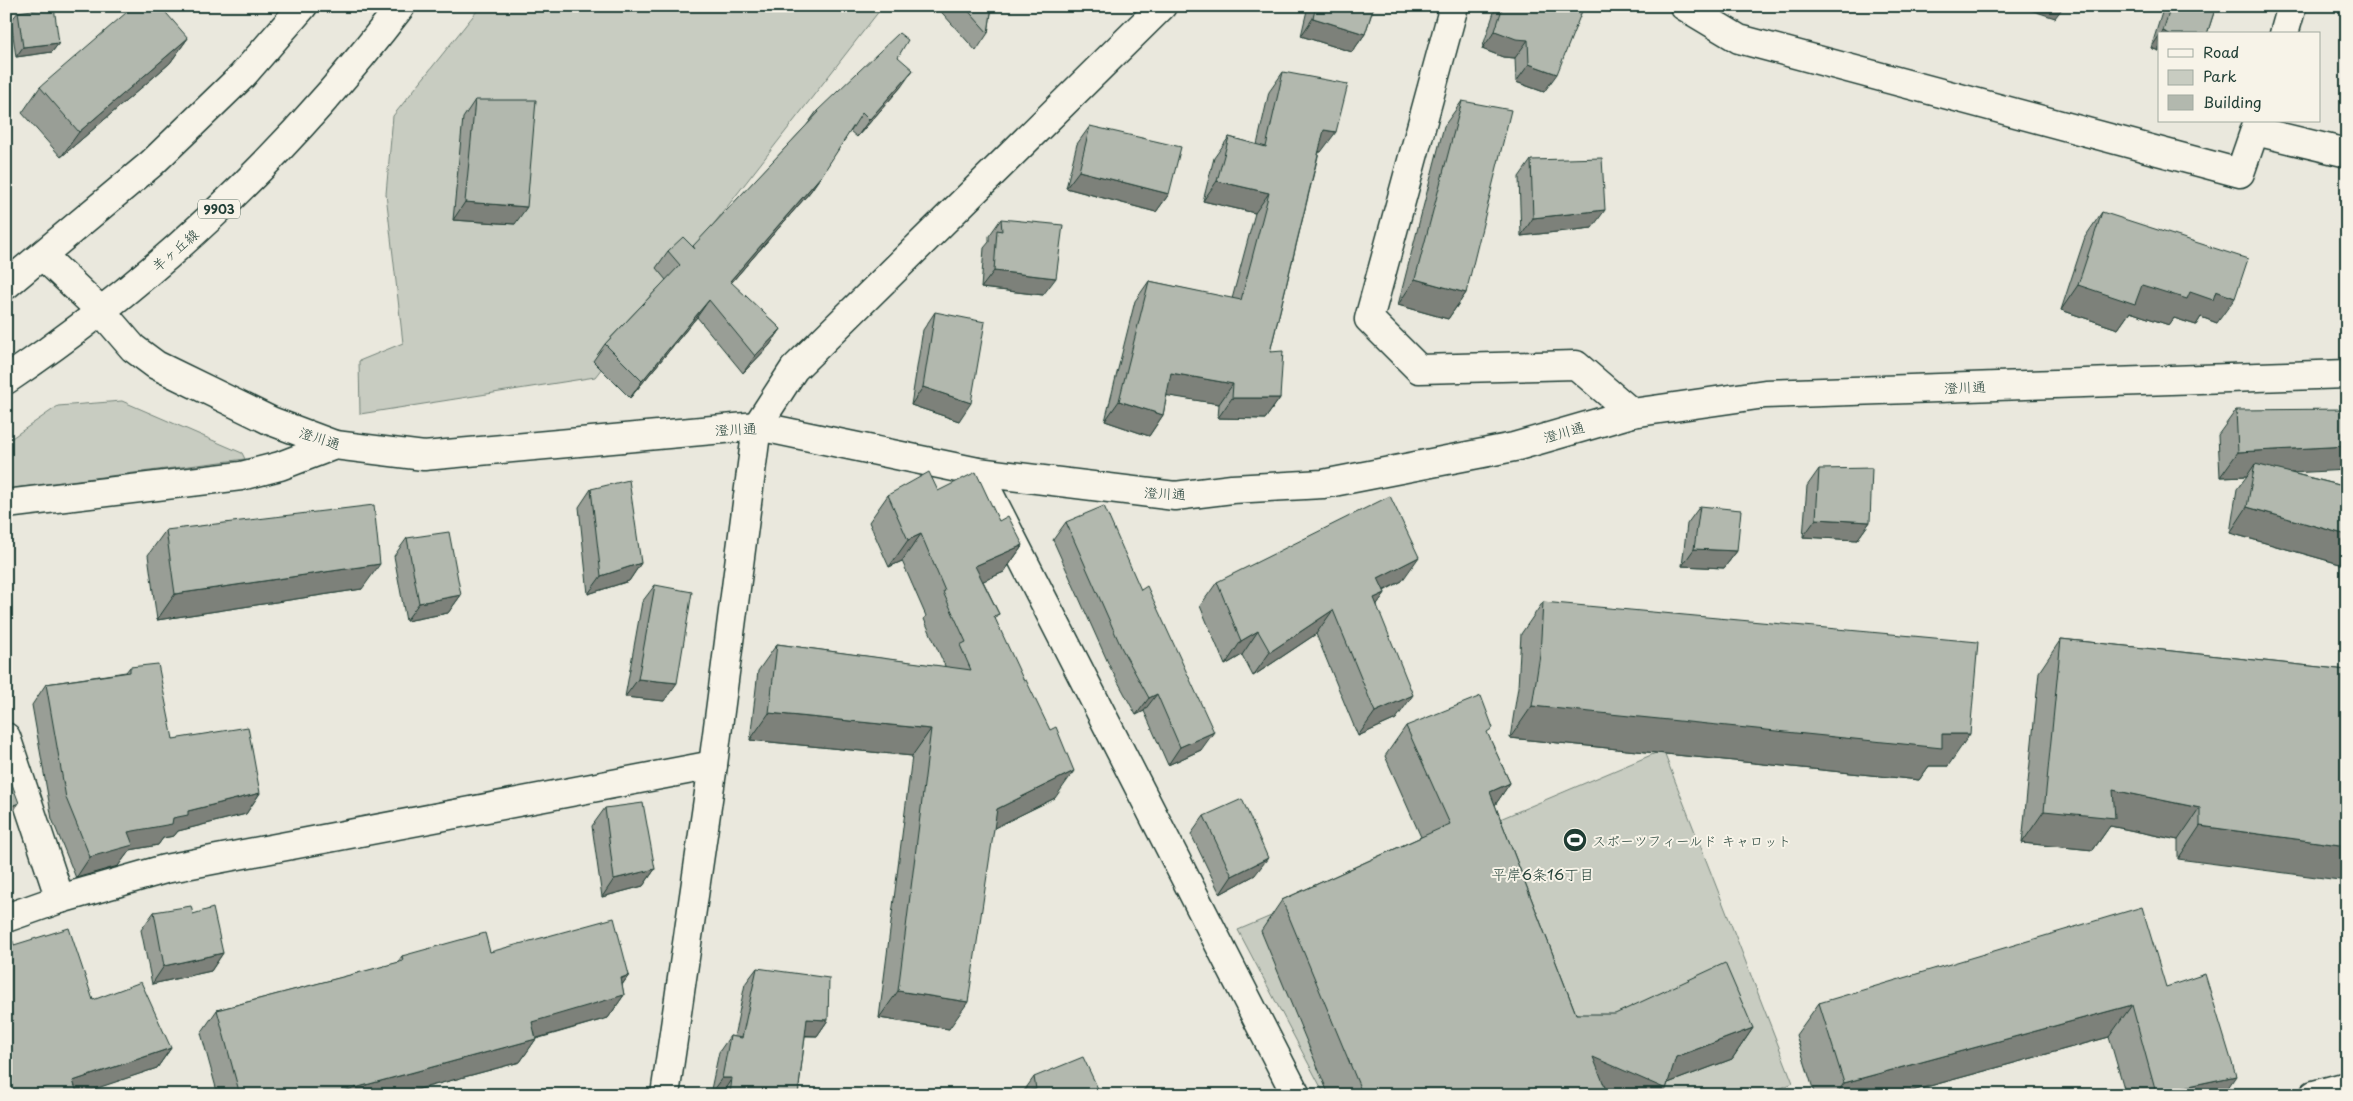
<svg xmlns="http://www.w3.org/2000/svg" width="2353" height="1101" viewBox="0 0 2353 1101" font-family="'Playpen Sans','Klee One',sans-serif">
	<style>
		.green { fill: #c8ccc1; stroke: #74847a }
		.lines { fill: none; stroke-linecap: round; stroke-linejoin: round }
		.minor-casing { stroke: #1f3d34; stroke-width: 31 }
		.major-casing { stroke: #1f3d34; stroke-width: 31 }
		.minor { stroke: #f7f3e8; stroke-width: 28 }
		.major { stroke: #f7f3e8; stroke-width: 28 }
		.wall { fill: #999e96; stroke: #1f3d34 }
		.shaded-wall { fill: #7d817a; stroke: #1f3d34 }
		.building { fill: #b2b8ae; stroke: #1f3d34 }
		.labels { text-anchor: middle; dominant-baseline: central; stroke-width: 4; stroke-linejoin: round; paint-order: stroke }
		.shield { fill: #f7f3e8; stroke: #60746a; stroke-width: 1 }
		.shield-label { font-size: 12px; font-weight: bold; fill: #1f3d34 }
		.street-label { font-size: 14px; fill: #1f3d34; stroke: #f7f3e8 }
		.poi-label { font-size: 14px; fill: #1f3d34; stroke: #f7f3e8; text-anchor: start }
		.neighbourhood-label { font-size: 15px; fill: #1f3d34; stroke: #f7f3e8 }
	</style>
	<rect width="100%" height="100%" fill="#eae8dd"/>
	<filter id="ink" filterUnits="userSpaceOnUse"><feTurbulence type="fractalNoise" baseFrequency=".02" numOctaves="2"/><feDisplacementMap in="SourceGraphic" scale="10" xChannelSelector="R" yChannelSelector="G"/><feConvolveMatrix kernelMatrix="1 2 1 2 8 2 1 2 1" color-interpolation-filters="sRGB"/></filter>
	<g filter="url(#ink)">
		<!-- green -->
		<g class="green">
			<path d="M481 6H883L595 377 360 414 359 361 403 343 386 194 393 116Z"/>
			<path d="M122 401 242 453 245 459 6 489V442L58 406Z"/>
			<path d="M1663 750 1793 1083 1765 1095H1325L1238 930Z"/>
		</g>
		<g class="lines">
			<!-- minor casing -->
			<g class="minor-casing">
				<g id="minor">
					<path d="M1454 6 1369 319 1419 369 1576 365 1632 413"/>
					<path d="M1684 6 1739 39 2240 173 2258 121"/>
					<path d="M2284 34 2292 6"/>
					<path d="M2255 131 2347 153"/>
					<path d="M43 256 102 312 133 348 156 365 271 421 335 445 424 456 757 426 978 472 1175 496 1232 489 1323 484 1514 447 1632 413 1765 394 2347 374"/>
					<path d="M978 472 1296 1095"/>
					<path d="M6 504 241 476 280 466 335 445"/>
					<path d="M6 737 60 899 6 918"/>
					<path d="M60 899 165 869 713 765"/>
					<path d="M665 1095 713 765 757 426 794 369 1162 6"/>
					<path d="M2314 1095 2347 1086"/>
				</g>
			</g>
			<!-- major casing -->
			<g class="major-casing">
				<g id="major">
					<path d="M6 285 151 164 242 76 303 6"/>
					<path d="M6 380C158 278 290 151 401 6"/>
				</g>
			</g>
			<!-- minor -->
			<use href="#minor" class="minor"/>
			<!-- major -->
			<use href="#major" class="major"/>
		</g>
		<!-- wall -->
		<g class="wall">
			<path d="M936 6H992L988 33 976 51Z"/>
			<path d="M1308 6H1374L1365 34 1352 52 1301 36Z"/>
			<path d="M1496 6H1584L1544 92 1516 82 1515 58 1503 57 1482 49Z"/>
			<path d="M2164 6H2216L2207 34H2159V51L2151 48Z"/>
			<path d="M18 12 59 43 52 52 16 57 11 21Z"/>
			<path d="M188 38 170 63 61 157 22 113 40 87Z"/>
			<path d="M898 57 901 87 857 137 850 131 810 192 731 283 781 329 769 346 743 373 697 317 630 398 593 361 605 344 666 280 656 268 668 251 693 247 807 125 817 111Z"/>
			<path d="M1283 72 1321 152H1319L1270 352 1280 398 1265 419 1218 418 1219 404 1167 395 1163 415 1149 436 1105 421 1135 301 1149 281 1232 299 1255 213 1203 201 1214 158 1229 137 1257 145 1269 92Z"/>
			<path d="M475 100 515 224 453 220 463 118Z"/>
			<path d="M1462 101 1466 293 1448 319 1398 305 1444 126Z"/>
			<path d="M1090 126 1169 194 1156 212 1066 188 1077 144Z"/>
			<path d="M1531 160 1592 228 1521 236 1519 177Z"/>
			<path d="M2102 212 2217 323 2201 317 2196 325 2174 318 2169 325 2130 312 2118 329 2061 310 2085 237Z"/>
			<path d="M1001 219 1043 295 981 288 984 248 989 242V236Z"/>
			<path d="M935 312 959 421 911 405 923 330Z"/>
			<path d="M2236 410 2292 473 2347 487V566L2230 533 2237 489 2247 476 2220 477 2218 435Z"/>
			<path d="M1819 469 1870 522 1857 540 1803 537 1807 486Z"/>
			<path d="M591 489 641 563 629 581 588 594 579 507Z"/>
			<path d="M938 491 999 521 1023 545 1004 572 983 581 999 614 995 619 1055 798 994 828 949 1029 879 1018 912 756 750 740 758 671 777 644 945 667V666L924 619 926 616 902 561 889 567 869 522 888 495Z"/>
			<path d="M1700 506 1737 551 1724 568 1682 566 1687 524Z"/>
			<path d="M1066 522 1201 750 1168 765 1144 711 1136 715 1110 667 1053 540Z"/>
			<path d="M166 530 362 589 157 620 148 555Z"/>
			<path d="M407 538 461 595 448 613 406 621 394 556Z"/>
			<path d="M1402 581 1384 591 1385 593 1377 604 1396 719 1358 736 1316 634 1253 676 1242 655 1225 665 1200 606 1217 582Z"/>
			<path d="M655 585 664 701 625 697 642 602Z"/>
			<path d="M1543 602 1948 766H1929L1919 780 1510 738 1518 687 1521 634Z"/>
			<path d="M2061 639 2347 670 2178 859V840L2110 826 2093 850 2022 843 2039 672Z"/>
			<path d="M130 667 173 739 260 793 246 814 178 831 174 836 163 838 158 845 130 850 118 866 76 878 52 819 32 705 46 684 126 672Z"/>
			<path d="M1406 726 1488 735 1510 783 1495 805 1576 1014 1753 1028 1732 1059 1668 1083 1666 1089 1662 1095H1329L1261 931 1282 900 1421 837 1385 756Z"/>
			<path d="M605 808 655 869 643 886 602 897 592 826Z"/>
			<path d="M1204 816 1255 875 1220 894 1191 834Z"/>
			<path d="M154 912 193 914 223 953 211 971 152 984 141 930Z"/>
			<path d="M6 944 14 945 93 1000 171 1048 157 1068 78 1094 6 1095Z"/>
			<path d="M490 952 629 975 622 985 624 995 608 1018 536 1039 520 1062 397 1095H218L201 1033 217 1010 397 963 402 956Z"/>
			<path d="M757 968 828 1020 817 1036H805L798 1095 710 1094 719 1052 730 1036 734 1037 745 984Z"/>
			<path d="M2166 987 2223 1095H2126L2109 1037 1897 1095H1815L1796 1035 1819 1003Z"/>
			<path d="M1034 1077 1101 1095H1021Z"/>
		</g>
		<!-- shaded-wall -->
		<g class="shaded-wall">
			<path d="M2018 6H2064L2055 18Z"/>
			<path d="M1313 18 1365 34 1352 52 1301 36Z"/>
			<path d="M1495 31 1528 40 1515 58 1503 57 1482 49Z"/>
			<path d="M2163 31 2170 34H2161Z"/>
			<path d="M2159 36V51L2151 48Z"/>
			<path d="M188 38 170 63 61 157 79 132Z"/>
			<path d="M59 43 52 52 16 57 23 47Z"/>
			<path d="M1529 64 1557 74 1544 92 1516 82Z"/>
			<path d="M913 70 901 87 857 137 869 120Z"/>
			<path d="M1324 130 1336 132 1321 152 1310 150Z"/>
			<path d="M1079 171 1169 194 1156 212 1066 188Z"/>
			<path d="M822 175 810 192 718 298 730 281Z"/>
			<path d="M1217 181 1269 193 1255 213 1203 201Z"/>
			<path d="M465 202 527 207 515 224 453 220Z"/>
			<path d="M1605 210 1592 228 1521 236 1533 218Z"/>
			<path d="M994 271 1056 278 1043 295 981 288Z"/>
			<path d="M1415 279 1466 293 1448 319 1398 305Z"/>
			<path d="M2078 285H2142L2190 292 2216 291 2235 298 2217 323 2201 317 2196 325 2174 318 2169 325 2130 312 2118 329 2061 310Z"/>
			<path d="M709 300 697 317 630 398 642 381Z"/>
			<path d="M781 329 769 346 743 373 755 356Z"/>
			<path d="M1171 373 1233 384 1219 404 1157 394Z"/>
			<path d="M923 387 971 403 959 421 911 405Z"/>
			<path d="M1232 398H1280L1265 419 1218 418Z"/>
			<path d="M1119 401 1163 415 1149 436 1105 421Z"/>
			<path d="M2347 446V470L2253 475 2255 464 2247 476 2220 477 2238 452Z"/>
			<path d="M2247 507 2347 535V566L2230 533Z"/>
			<path d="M1816 519 1870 522 1857 540 1803 537Z"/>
			<path d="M921 534 902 561 889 567 908 540Z"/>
			<path d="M1023 545 1004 572 956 593 975 566Z"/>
			<path d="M1694 549 1737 551 1724 568 1682 566Z"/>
			<path d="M1419 557 1402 581 1361 602 1378 578Z"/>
			<path d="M641 563 629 581 588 594 601 576Z"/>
			<path d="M380 564 362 589 157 620 175 594Z"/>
			<path d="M1385 593 1368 617 1374 598Z"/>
			<path d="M461 595 448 613 406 621 419 603Z"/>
			<path d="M1333 610 1316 634 1253 676 1270 652Z"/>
			<path d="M1258 631 1242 655 1225 665 1241 641Z"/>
			<path d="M638 679 677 683 664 701 625 697Z"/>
			<path d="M1157 694 1144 711 1136 715 1149 698Z"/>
			<path d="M1413 695 1396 719 1358 736 1375 712Z"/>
			<path d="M1532 706 1942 734H1970L1948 766H1929L1919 780 1510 738Z"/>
			<path d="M769 713 931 729 912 756 750 740Z"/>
			<path d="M1214 732 1201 750 1168 765 1180 747Z"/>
			<path d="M1074 771 1055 798 978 836 997 809Z"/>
			<path d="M1510 783 1489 814 1490 792Z"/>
			<path d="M2113 790 2200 808 2178 840 2110 826 2093 850 2022 843 2044 811Z"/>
			<path d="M260 793 246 814 178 831 174 836 163 838 158 845 130 850 118 866 76 878 90 857 128 832 173 818 188 811Z"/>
			<path d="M19 803 7 820H6V808Z"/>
			<path d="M2200 826 2347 846V881L2178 859Z"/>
			<path d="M1268 858 1255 875 1220 894 1232 876Z"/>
			<path d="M655 869 643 886 602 897 614 879Z"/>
			<path d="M223 953 211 971 152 984 164 966Z"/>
			<path d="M629 975 613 997 624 995 608 1018 516 1044 532 1022Z"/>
			<path d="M898 991 968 1002 949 1029 879 1018Z"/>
			<path d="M2132 1005 2109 1037 1897 1095H1836L1844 1083Z"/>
			<path d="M807 1019 828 1020 817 1036 796 1035Z"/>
			<path d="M1753 1028 1732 1059 1660 1086 1666 1089 1662 1095H1588L1593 1057H1676Z"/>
			<path d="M536 1039 520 1062 397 1095H329Z"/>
			<path d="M171 1048 157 1068 77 1095 73 1081Z"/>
			<path d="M2236 1076 2223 1095H2156V1093Z"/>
			<path d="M722 1078H732L721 1095 710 1094Z"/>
		</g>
		<!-- building -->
		<g class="building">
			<path d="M134 6H160L188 38 79 132 40 87Z"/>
			<path d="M964 6H992L988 33Z"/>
			<path d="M1316 6H1374L1365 34 1313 18Z"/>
			<path d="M1503 6H1584L1557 74 1529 64 1528 40 1516 39 1495 31Z"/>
			<path d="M2171 6H2216L2207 34H2170L2163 31Z"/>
			<path d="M54 7 59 43 23 47 18 12Z"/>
			<path d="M899 33 908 40 898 57 913 70 869 120 862 113 822 175 730 281 781 329 755 356 709 300 642 381 605 344 680 265 668 251 683 237 695 249 693 246 819 112 817 111Z"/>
			<path d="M1283 72 1348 84 1336 132 1324 130 1270 352 1283 351 1280 398H1232L1233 384 1171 373 1163 415 1119 401 1149 281 1241 300 1269 193 1217 181 1229 137 1266 147Z"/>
			<path d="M475 100H536L527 207 465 202Z"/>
			<path d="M1462 101 1511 110 1466 293 1415 279Z"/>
			<path d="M1090 126 1181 147 1169 194 1079 171Z"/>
			<path d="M1602 158 1605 210 1533 218 1531 160Z"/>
			<path d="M2102 212 2248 259 2235 298 2216 291 2213 300 2190 292 2187 299 2142 285 2135 304 2078 285Z"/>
			<path d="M1001 219 1063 225 1056 278 994 271 997 230 1002 231Z"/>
			<path d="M935 312 985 322 971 403 923 387Z"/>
			<path d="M2347 409V446L2238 452 2236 410Z"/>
			<path d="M2255 464 2347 487V535L2247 507Z"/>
			<path d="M1872 468 1870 522 1816 519 1819 469Z"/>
			<path d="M929 472 938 491 976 472 999 521 1008 516 1023 545 975 566 999 614 994 616 1024 681 1026 680 1050 730 1056 727 1074 771 997 809 968 1002 898 991 931 729 769 713 777 644 971 670 960 645 966 642 943 592 945 591 921 534 908 540 888 495Z"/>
			<path d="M629 480 641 563 601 576 591 489Z"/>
			<path d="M1390 496 1419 557 1378 578 1385 593 1374 598 1413 695 1375 712 1333 610 1270 652 1258 631 1241 641 1217 582Z"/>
			<path d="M374 505 380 564 175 594 166 530Z"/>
			<path d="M1104 506 1141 590 1147 586 1214 732 1180 747 1157 694 1149 698 1122 649 1066 522Z"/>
			<path d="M1700 506 1741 510 1737 551 1694 549Z"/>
			<path d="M449 532 461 595 419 603 407 538Z"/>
			<path d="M655 585 692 592 677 683 638 679Z"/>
			<path d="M1543 602 1978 642 1970 734H1942V748L1532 706 1540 655Z"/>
			<path d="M2061 639 2347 670V846L2200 826V808L2113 790 2115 818 2044 811Z"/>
			<path d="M158 664 173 739 248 727 260 793 188 811V815L173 818 172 824 128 832 133 845 90 857 66 798 46 684 130 672V667Z"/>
			<path d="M1481 696 1493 728 1487 732 1510 783 1490 792 1576 1014H1615L1725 963 1753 1028 1676 1057 1666 1089 1593 1057 1608 1095H1363L1282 900 1450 824 1406 726Z"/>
			<path d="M6 768 19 803 6 808Z"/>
			<path d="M1242 799 1268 858 1232 876 1204 816Z"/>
			<path d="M643 803 655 869 614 879 605 808Z"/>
			<path d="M191 906 193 914 213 908 223 953 164 966 154 912Z"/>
			<path d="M2142 907 2166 987 2205 974 2236 1076 2156 1093 2132 1005 1844 1083 1819 1003Z"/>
			<path d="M614 918 629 975 621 978 624 995 532 1022 536 1039 329 1095H240L217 1010 403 961 402 956 485 933 490 952Z"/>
			<path d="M69 928 93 1000 141 982 171 1048 73 1081 78 1095H6V1034L10 1033 6 1023V944L13 941 14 945Z"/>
			<path d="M757 968 829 978 828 1020 807 1019 798 1095H730L732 1078H722L730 1036 742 1038Z"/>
			<path d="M1083 1057 1101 1095H1029L1027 1091 1036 1089 1034 1077Z"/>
			<path d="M1804 1090 1807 1095H1794Z"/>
		</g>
	</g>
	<!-- icons -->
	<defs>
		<g id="stadium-disc" transform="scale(1.25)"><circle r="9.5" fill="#1f3d34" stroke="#f7f3e8"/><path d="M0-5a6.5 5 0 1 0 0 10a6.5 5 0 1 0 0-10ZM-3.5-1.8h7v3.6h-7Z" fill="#fff"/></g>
	</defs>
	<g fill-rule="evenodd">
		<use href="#stadium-disc" x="1575" y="840"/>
	</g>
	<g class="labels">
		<!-- shield labels -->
		<rect class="shield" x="198" y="199.5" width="42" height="19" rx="4"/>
		<g class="shield-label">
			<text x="219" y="209">9903</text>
		</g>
		<!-- street labels -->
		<g class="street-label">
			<text transform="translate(175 250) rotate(-41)">羊ヶ丘線</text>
			<text transform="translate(1965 387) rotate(-2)">澄川通</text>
			<text transform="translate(736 429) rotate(-3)">澄川通</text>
			<text transform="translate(1564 432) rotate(-16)">澄川通</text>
			<text transform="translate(320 438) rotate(18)">澄川通</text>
			<text transform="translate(1165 493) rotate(3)">澄川通</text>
		</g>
		<!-- poi labels -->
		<g class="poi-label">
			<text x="1592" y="840">スポーツフィールド キャロット</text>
		</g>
		<!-- neighbourhood labels -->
		<g class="neighbourhood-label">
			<text x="1543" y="873">平岸6条16丁目</text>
		</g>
	</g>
	<!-- margin -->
	<rect width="2353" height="1101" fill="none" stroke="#f7f3e8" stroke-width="25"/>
	<rect x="12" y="12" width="2328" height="1076" fill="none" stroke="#1f3d34" stroke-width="2" filter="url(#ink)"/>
	<!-- legend -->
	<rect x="2158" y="32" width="162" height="90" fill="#f7f3e8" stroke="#a1aaa0"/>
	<rect x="2168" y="49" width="25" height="8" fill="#f7f3e8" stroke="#a1aaa0"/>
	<text x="2203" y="58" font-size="15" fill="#1f3d34">Road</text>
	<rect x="2168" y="70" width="25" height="15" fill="#c8ccc1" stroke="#a1aaa0"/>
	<text x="2203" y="82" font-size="15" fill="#1f3d34">Park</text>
	<rect x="2168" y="95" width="25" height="15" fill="#b2b8ae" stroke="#a1aaa0"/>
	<text x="2203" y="108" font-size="15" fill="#1f3d34">Building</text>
</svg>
